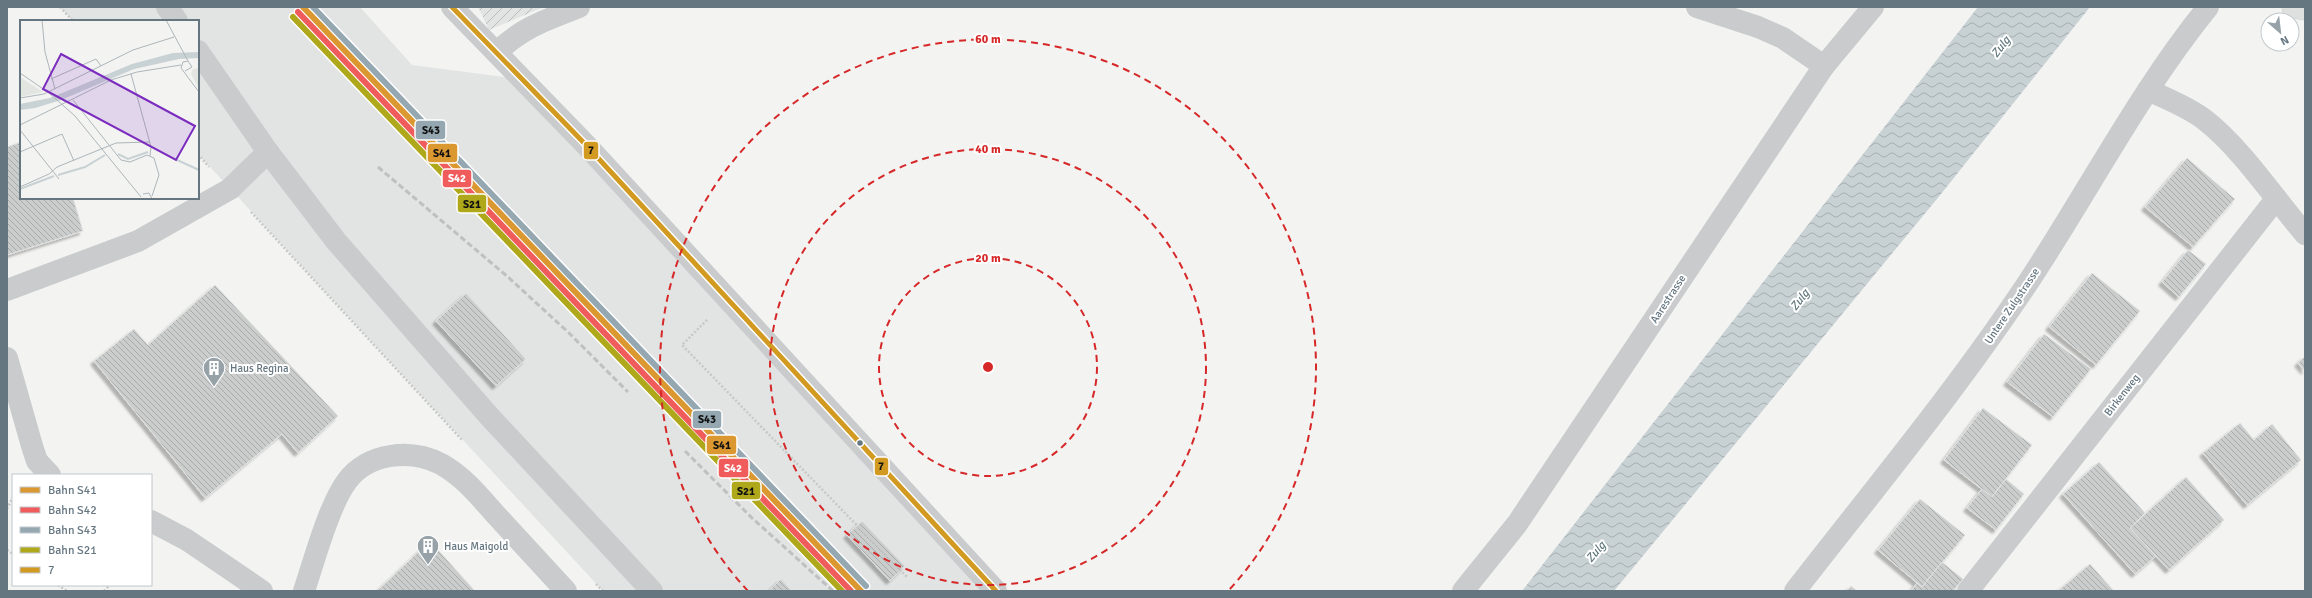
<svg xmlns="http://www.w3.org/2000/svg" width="2312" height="598" viewBox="0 0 2312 598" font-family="Signika,sans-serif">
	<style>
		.built { fill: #e2e3e3 }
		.industrial { fill: url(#industrial-furrows) }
		.water { fill: url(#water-waves) }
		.building { fill: url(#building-back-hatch); stroke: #e2e2e2; filter: url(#shadow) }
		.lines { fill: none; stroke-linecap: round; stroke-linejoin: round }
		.highway-casing { stroke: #d0d0d0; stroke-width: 23 }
		.path { stroke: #c7c8c8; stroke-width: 2.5; stroke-dasharray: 2 2; stroke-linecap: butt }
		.minor { stroke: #c9cbcc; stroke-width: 22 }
		.highway { stroke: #dedfdf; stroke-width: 22 }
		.rail { stroke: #bfc0c1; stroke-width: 3; stroke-dasharray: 6 3; stroke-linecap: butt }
		.bus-1-casing { stroke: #fff; stroke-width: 8 }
		.bus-1 { stroke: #d29a20; stroke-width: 5 }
		.rail-1-casing { stroke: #fff; stroke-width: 9 }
		.rail-2-casing { stroke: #fff; stroke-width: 9 }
		.rail-3-casing { stroke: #fff; stroke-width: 9 }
		.rail-4-casing { stroke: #fff; stroke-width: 9 }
		.rail-1 { stroke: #db9831; stroke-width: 6 }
		.rail-2 { stroke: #f05c5b; stroke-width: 6 }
		.rail-3 { stroke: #95a8b2; stroke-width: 6 }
		.rail-4 { stroke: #aea81a; stroke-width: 6 }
		.ring { fill: none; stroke: #d62828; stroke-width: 2; stroke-dasharray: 7 5 }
		.bus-dot { fill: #657680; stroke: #fff; stroke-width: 1.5 }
		.labels { text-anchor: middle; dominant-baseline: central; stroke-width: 4; stroke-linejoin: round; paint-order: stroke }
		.street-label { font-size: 11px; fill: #657680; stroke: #fff }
		.poi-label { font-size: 11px; fill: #657680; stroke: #fff; text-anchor: start }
		.water-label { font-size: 12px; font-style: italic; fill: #60777e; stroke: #fff }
		.inset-river { fill: none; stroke: #c8d1d3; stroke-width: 2 }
		.inset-road { fill: none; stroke: #adb6ba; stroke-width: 1 }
		.view { fill: #7b2cbf; fill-opacity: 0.15; stroke: #7b2cbf; stroke-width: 2 }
		.inset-edge { fill: none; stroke: #657680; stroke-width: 2 }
		.centre { fill: #d62828; stroke: #fff; stroke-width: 2 }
		.ring-label { font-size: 12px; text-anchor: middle; font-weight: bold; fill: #d62828; stroke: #fff; stroke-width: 4; stroke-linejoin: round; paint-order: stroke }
		.line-badge { stroke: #fff; stroke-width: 1.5 }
		.badge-label { font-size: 11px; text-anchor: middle; font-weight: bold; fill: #fff }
		.pale-badge-label { font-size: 11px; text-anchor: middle; font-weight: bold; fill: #111 }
	</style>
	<defs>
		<pattern id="industrial-furrows" width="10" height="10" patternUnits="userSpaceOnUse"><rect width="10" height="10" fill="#e2e3e3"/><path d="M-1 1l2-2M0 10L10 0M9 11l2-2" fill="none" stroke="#bbbdbd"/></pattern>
		<pattern id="water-waves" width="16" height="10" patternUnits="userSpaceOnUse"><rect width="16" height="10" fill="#c8d1d3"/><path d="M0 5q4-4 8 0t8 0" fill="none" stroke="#a6aeb0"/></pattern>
		<pattern id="building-back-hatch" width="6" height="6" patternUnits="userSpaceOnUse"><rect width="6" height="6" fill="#cbcdcd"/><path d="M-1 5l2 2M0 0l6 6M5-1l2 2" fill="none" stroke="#a8abac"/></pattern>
		<filter id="shadow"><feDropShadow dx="-3.5" dy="3.5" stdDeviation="1" flood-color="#0004"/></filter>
	</defs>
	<rect width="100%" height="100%" fill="#f3f3f2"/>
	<!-- built -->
	<path class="built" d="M60 7H360L412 65 520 79 1007 591H603L198 154V21H73Z"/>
	<!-- industrial -->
	<path class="industrial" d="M478 7H544L489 30Z"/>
	<!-- water -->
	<path class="water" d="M1978 7H2090L1941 194 1614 591H1522Z"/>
	<!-- building -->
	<g class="building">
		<path d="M21 142V198H73L83 231 7 255V147Z"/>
		<path d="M2187 158 2235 199 2193 247 2145 207Z"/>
		<path d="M2188 250 2206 264 2179 297 2162 282Z"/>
		<path d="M2092 273 2140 311 2096 365 2049 327Z"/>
		<path d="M215 285 338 416 298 453 282 434 205 498 94 361 134 329 148 345Z"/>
		<path d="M466 293 526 359 496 386 436 321Z"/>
		<path d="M2044 334 2091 369 2053 417 2007 382Z"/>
		<path d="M2305 356V371L2298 363Z"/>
		<path d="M1983 408 2032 445 1992 497 1944 460Z"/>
		<path d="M2240 423 2254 440 2272 424 2301 460 2247 505 2203 453Z"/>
		<path d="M2099 462 2145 513 2130 528 2156 556 2135 574 2063 494Z"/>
		<path d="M2186 477 2224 520 2169 570 2130 528Z"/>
		<path d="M2006 479 2024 494 1996 530 1967 508 1982 489 1992 497Z"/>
		<path d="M1920 499 1965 535 1922 587 1878 550Z"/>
		<path d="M862 521 905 566 890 581 847 535Z"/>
		<path d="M430 541 475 591H377Z"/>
		<path d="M1942 562 1963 579 1953 591H1911L1917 583 1922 587Z"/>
		<path d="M2090 564 2114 591H2058Z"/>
		<path d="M781 579 792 591H769Z"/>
		<path d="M1851 586 1857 591H1847Z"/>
	</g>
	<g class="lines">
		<!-- highway casing -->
		<g class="highway-casing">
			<path id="highway" d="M2293 7 2305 9"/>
		</g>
		<!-- path -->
		<g class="path">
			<path d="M60 7 73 21"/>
			<path d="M198 154 209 167"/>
			<path d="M251 212 462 440"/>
			<path d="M707 320 682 345 907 577"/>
			<path d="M7 509 13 497"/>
			<path d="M7 550 13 554"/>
			<path d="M596 584 603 591"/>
			<path d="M58 585 67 591"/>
			<path d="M104 591 110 585"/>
		</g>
		<!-- minor -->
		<g class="minor">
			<path d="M167 7 177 21"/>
			<path d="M452 7 587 146 996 591"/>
			<path d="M1697 7 1758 27 1783 38 1824 66"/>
			<path d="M198 51 268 152 336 241 489 416 652 591"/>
			<path d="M497 52C523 27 546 20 579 7"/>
			<path d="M2148 90C2167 99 2188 107 2205 120 2242 149 2274 198 2305 234"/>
			<path d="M7 290 138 241 230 189 268 152"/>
			<path d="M7 358 32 446 37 461 50 475"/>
			<path d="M151 521 187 540 262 591"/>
			<path d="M304 591C314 561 329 505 347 481 368 453 410 448 441 464 463 476 479 496 496 515 519 540 543 566 566 591"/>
			<path d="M1463 591 1517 524 1824 66 1873 7"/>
			<path d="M1795 591C1875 488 1959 387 2031 278 2090 188 2140 91 2208 7"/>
			<path d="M1968 591 2276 199"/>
		</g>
		<!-- highway -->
		<use href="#highway" class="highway"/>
		<!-- rail -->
		<g class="rail">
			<path d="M378 167 508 277 569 333 628 392"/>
			<path d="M685 451 751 517 833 591"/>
		</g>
		<!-- bus-1 casing -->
		<g class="bus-1-casing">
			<path id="bus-1" d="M452 7 587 146 996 591"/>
		</g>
		<!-- bus-1 -->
		<use href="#bus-1" class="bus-1"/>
		<!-- rail-1 casing -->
		<g class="rail-1-casing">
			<path id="rail-1" d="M303 7 861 591"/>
		</g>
		<!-- rail-2 casing -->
		<g class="rail-2-casing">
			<path id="rail-2" d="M298 12 851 591"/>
		</g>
		<!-- rail-3 casing -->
		<g class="rail-3-casing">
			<path id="rail-3" d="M313 7 866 586"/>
		</g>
		<!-- rail-4 casing -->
		<g class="rail-4-casing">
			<path id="rail-4" d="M293 17 842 591"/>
		</g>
		<!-- rail-1 -->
		<use href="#rail-1" class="rail-1"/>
		<!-- rail-2 -->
		<use href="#rail-2" class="rail-2"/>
		<!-- rail-3 -->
		<use href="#rail-3" class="rail-3"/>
		<!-- rail-4 -->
		<use href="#rail-4" class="rail-4"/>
	</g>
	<!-- distance rings -->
	<g class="ring">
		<circle cx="988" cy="367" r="109"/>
		<circle cx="988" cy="367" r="218"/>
		<path d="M748 591A328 328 0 1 1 1228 591"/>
	</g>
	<!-- icons -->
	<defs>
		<g id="building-pin" transform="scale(1.15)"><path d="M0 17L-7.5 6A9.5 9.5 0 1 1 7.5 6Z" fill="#97a2a8" stroke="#fff"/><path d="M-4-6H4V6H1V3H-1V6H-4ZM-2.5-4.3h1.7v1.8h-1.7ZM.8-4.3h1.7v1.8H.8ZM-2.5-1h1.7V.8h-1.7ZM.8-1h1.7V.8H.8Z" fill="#fff"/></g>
	</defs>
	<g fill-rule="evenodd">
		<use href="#building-pin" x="214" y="368"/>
		<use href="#building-pin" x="428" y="546"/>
	</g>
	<!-- markers -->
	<circle class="bus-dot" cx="860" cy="443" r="3.5"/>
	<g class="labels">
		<!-- street labels -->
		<g class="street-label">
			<text transform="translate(1668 299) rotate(-57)">Aarestrasse</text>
			<text transform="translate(2012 306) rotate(-56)">Untere Zulgstrasse</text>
			<text transform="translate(2122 395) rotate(-52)">Birkenweg</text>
		</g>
		<!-- poi labels -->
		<g class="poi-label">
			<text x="230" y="368">Haus Regina</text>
			<text x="444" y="546">Haus Maigold</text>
		</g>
		<!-- water labels -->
		<g class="water-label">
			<text transform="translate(2001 47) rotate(-52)">Zulg</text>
			<text transform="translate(1800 300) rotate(-52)">Zulg</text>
			<text transform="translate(1596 552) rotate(-50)">Zulg</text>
		</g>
	</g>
	<!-- overview -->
	<g transform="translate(20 20)">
		<rect width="179" height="179" fill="#f3f3f2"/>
		<path d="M179 48V56L178 67 171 54 173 49Z" fill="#e3e6e0"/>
		<path d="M0 57 23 72 0 77Z" fill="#e3e6e0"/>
		<path d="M179 32V38L159 39 114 49 41 80 15 88 0 90V84L30 78 112 44 153 33Z" fill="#c8d1d3"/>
		<path class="inset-river" d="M98 134 108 139 128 132M155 139 179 150M38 155 65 147 85 135M0 169 34 156"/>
		<path class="inset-road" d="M22 0 25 32 35 69M146 0 168 41M165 51 172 47 168 41 163 42 161 48 179 72M0 53 29 73 55 96 121 177M111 54 131 127 130 136M31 59 76 39 81 46M0 78 24 74 113 30 154 17M53 80 101 140 110 142 127 135 134 138 139 155 132 176M0 105 91 60 117 52 161 45M0 110 39 159M0 132 42 114 54 141M0 167 29 154 37 147 96 123 129 122M123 174 129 173 132 179"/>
		<path class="view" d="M41 34 175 106 156 140 23 69Z"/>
		<rect width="179" height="179" class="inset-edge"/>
	</g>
	<circle cx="988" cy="367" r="6" class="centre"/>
	<g class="ring-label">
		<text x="988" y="43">60 m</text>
		<text x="988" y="153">40 m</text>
		<text x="988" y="262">20 m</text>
	</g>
	<g class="line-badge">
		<rect x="415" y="120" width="31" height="20" rx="4" fill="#95a8b2"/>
		<rect x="583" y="141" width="16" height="19" rx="4" fill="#d29a20"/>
		<rect x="427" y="143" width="31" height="20" rx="4" fill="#db9831"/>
		<rect x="442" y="169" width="30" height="19" rx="4" fill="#f05c5b"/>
		<rect x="457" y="194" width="30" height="19" rx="4" fill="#aea81a"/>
		<rect x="692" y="410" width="30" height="19" rx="4" fill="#95a8b2"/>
		<rect x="706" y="435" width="31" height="20" rx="4" fill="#db9831"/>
		<rect x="874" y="457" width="15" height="19" rx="4" fill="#d29a20"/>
		<rect x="718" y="458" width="31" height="20" rx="4" fill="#f05c5b"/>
		<rect x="731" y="481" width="30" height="19" rx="4" fill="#aea81a"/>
	</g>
	<g class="badge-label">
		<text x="457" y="182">S42</text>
		<text x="733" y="472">S42</text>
	</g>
	<g class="pale-badge-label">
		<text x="431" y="134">S43</text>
		<text x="591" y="154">7</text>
		<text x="442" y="157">S41</text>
		<text x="472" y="208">S21</text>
		<text x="707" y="423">S43</text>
		<text x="722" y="449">S41</text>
		<text x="881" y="470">7</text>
		<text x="746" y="495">S21</text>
	</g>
	<!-- border -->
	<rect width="2312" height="598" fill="none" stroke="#657680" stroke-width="16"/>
	<!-- legend -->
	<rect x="12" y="474" width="140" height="112" fill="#ffffff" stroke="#c1c8cc"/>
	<rect x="20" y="487" width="20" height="6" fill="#db9831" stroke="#c1c8cc"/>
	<text x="48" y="494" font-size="12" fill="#657680">Bahn S41</text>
	<rect x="20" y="507" width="20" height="6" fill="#f05c5b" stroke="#c1c8cc"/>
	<text x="48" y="514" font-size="12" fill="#657680">Bahn S42</text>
	<rect x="20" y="527" width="20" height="6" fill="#95a8b2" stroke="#c1c8cc"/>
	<text x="48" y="534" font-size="12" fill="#657680">Bahn S43</text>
	<rect x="20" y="547" width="20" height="6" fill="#aea81a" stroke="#c1c8cc"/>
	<text x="48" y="554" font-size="12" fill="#657680">Bahn S21</text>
	<rect x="20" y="567" width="20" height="6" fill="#d29a20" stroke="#c1c8cc"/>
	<text x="48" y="574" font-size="12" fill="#657680">7</text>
	<!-- north arrow -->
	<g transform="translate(2280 32) rotate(152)"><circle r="19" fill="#ffffff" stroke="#c1c8cc"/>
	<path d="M0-3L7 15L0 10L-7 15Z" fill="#97a2a8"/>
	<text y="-6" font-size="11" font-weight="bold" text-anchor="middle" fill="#657680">N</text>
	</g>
</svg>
